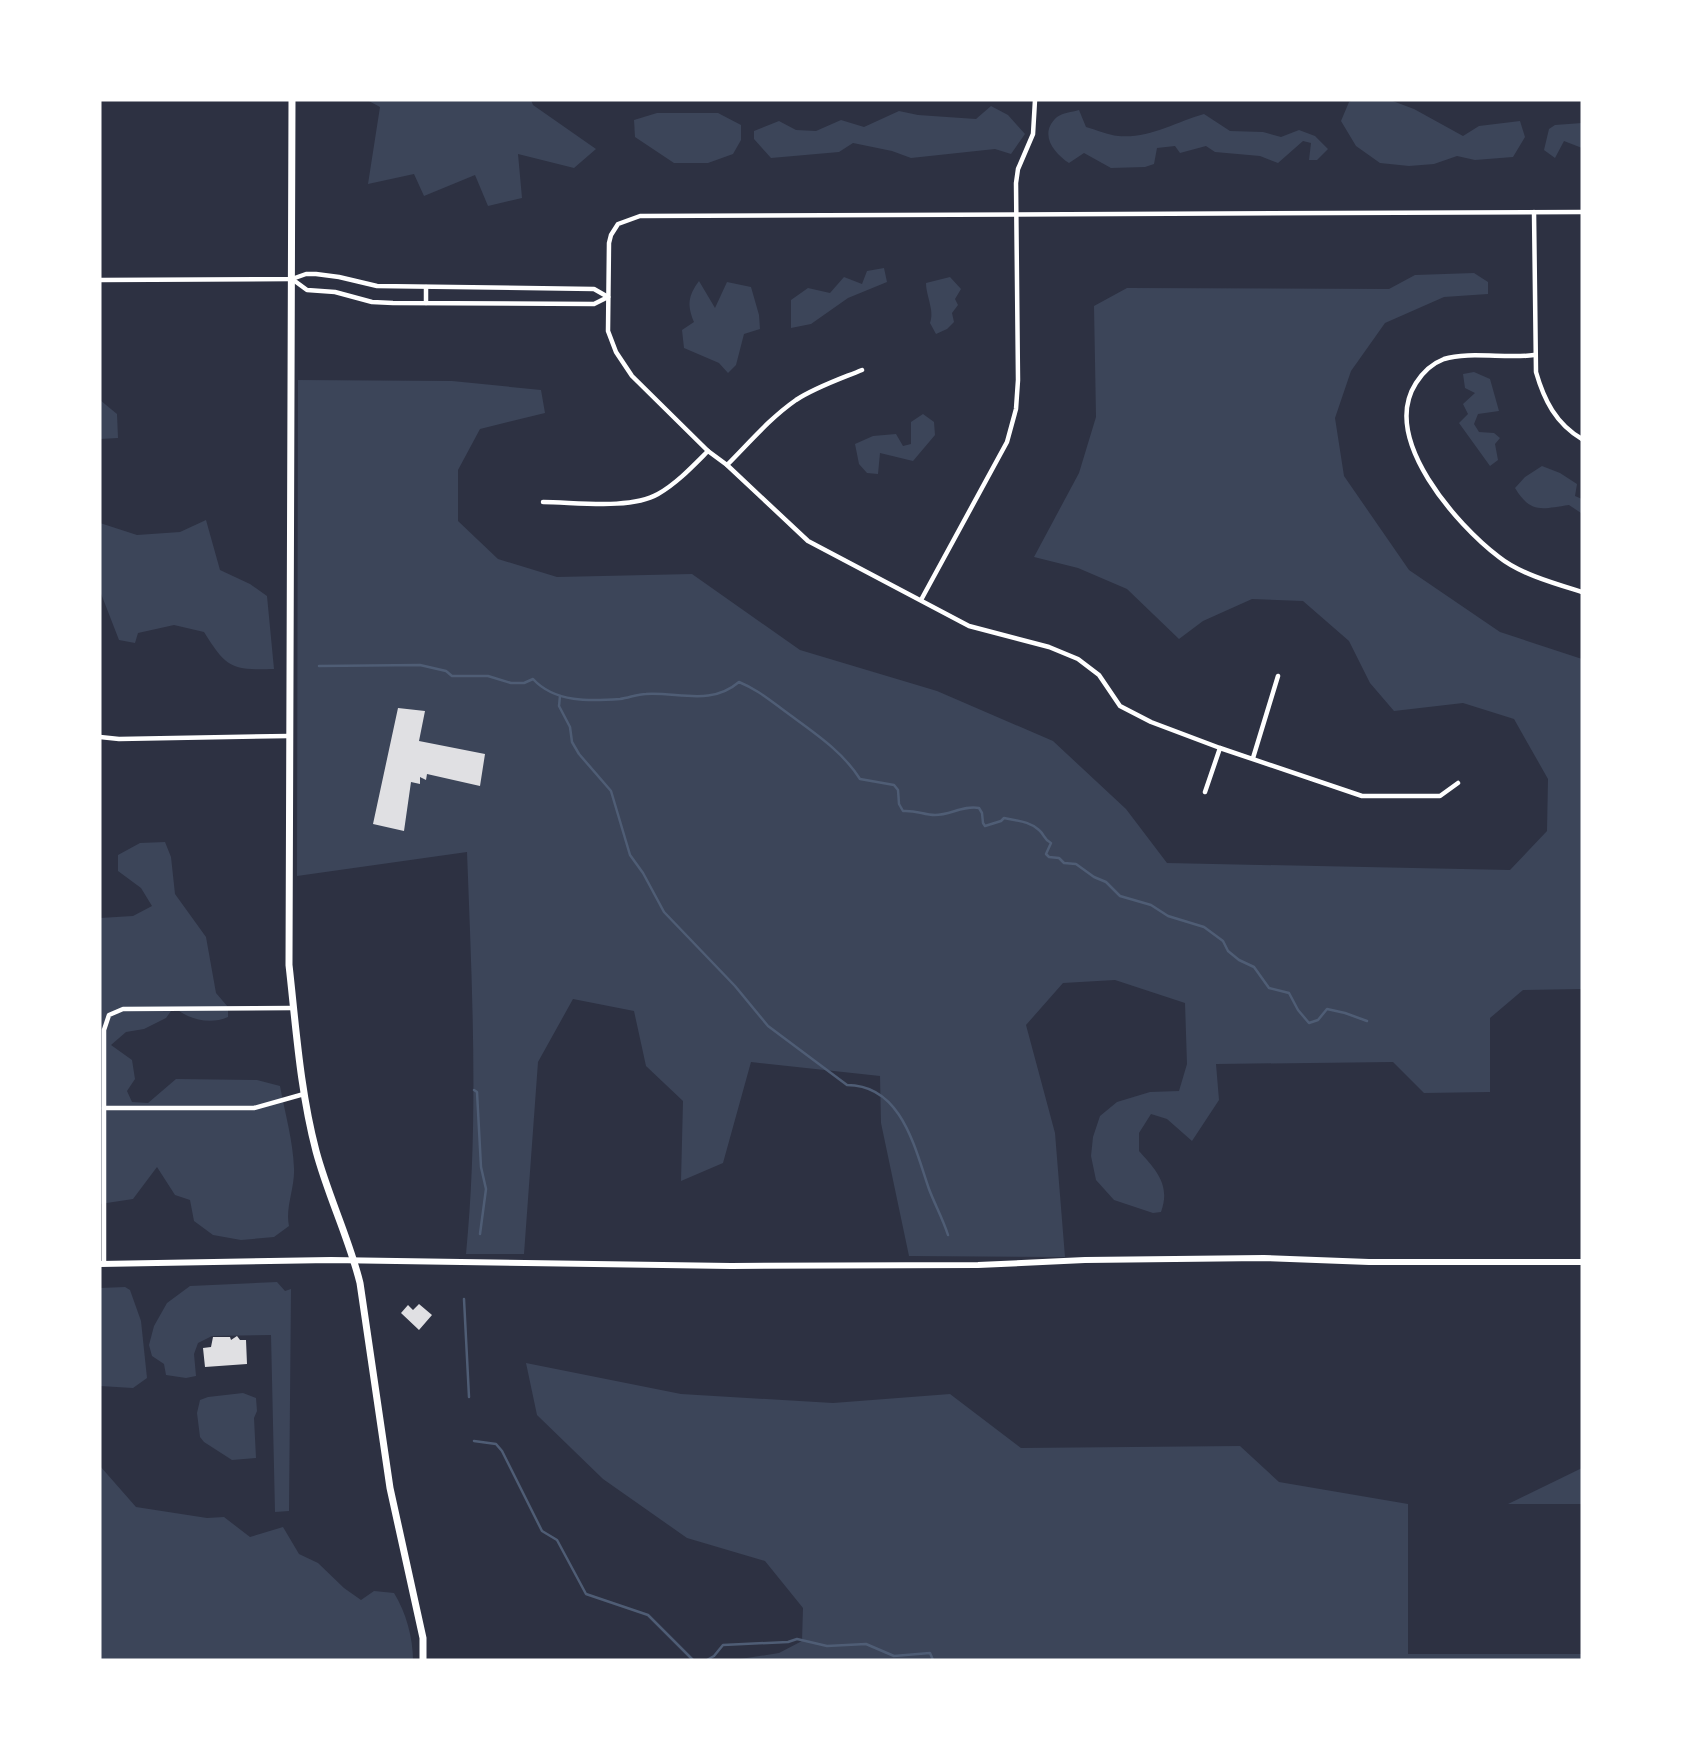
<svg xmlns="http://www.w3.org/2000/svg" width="1682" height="1760" viewBox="0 0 1682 1760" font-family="'Space Grotesk',sans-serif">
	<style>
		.green { fill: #3c4559 }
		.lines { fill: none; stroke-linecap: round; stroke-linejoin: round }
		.stream { stroke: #4f5d75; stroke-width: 2.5 }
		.building { fill: #e0e0e3 }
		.minor { stroke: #fff; stroke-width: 4.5 }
		.secondary { stroke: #fff; stroke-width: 6 }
		.primary { stroke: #fff; stroke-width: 7 }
	</style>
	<rect width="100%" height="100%" fill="#2d3142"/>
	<!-- green -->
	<g class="green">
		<path d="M367 100H531L533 105 596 149 574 168 518 154 522 198 488 206 475 175 424 196 414 174 368 184 380 107Z"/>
		<path d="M1353 100H1390L1414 109 1463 136 1479 126 1520 121 1525 137 1513 157 1475 160 1457 156 1434 164 1409 166 1380 163 1356 146 1341 121 1349 102Z"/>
		<path d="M991 106 1008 115 1025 134 1011 154 995 149 911 158 892 151 853 143 839 152 771 158 754 139V131L779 121 796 130 816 131 841 120 864 127 899 111 918 115 976 119Z"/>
		<path d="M1079 110 1086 127C1097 130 1108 135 1118 136 1148 139 1176 122 1204 114L1230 131 1263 132 1281 137 1299 130 1315 136 1328 149 1317 160H1309L1311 143 1303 141 1278 163 1260 156 1215 152 1206 146 1180 153 1175 146 1157 148 1154 164 1145 167 1111 168 1084 153 1069 163C1054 153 1038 134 1057 117 1062 113 1072 112 1079 110Z"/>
		<path d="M657 113H718L741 125V140L733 154 708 163H674L635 137 634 120Z"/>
		<path d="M1582 123V148L1564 141 1555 158 1544 150 1549 129 1555 125Z"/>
		<path d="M884 268 887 282 848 298 811 324 791 328V300L808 288 830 293 844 277 862 284 867 271Z"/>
		<path d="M1474 273 1488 282V294L1444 297 1385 323 1351 371 1335 418 1344 476 1409 570 1500 632 1582 659V989L1523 990 1490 1018V1092L1424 1093 1393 1062 1216 1064 1219 1100 1192 1141 1167 1119 1151 1114 1139 1133V1151C1156 1170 1171 1185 1161 1212L1153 1213 1114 1200 1096 1180 1091 1156 1093 1137 1100 1116 1117 1102 1150 1092 1179 1091 1187 1064 1185 1003 1115 980 1063 983 1026 1025 1055 1133 1065 1257 909 1256 881 1123 880 1076 751 1062 723 1163 681 1181 683 1101 646 1066 634 1011 573 999 538 1062 524 1254H466C479 1121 472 985 467 852L297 876 298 380 452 381 541 390 545 413 480 429 458 470V521L498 559 557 577 692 574 800 650 937 691 1053 741 1126 809 1167 863 1510 870 1547 831 1548 779 1514 719 1463 703 1394 711 1370 683 1349 641 1303 601 1252 599 1203 621 1179 639 1127 589 1078 568 1034 557 1079 473 1096 417 1094 306 1127 288 1389 289 1415 275Z"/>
		<path d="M950 277 961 289 955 299 958 305 952 313 954 322 947 329 936 334 930 323C935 311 926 296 926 283Z"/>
		<path d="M699 281 715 308 727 282 751 287 759 315 760 329 744 334 736 365 728 373 719 363 684 348 682 330 694 322C687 305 688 296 699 281Z"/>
		<path d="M1474 372 1490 379 1499 411 1478 414 1474 424 1479 432 1494 433 1500 438 1495 444 1498 460 1490 466 1459 423 1468 414 1463 404 1475 393 1465 388 1463 374Z"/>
		<path d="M100 400 117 414 118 438 100 439Z"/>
		<path d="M923 414 934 422 935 435 913 461 880 453 878 474 867 473 859 464 855 444 873 436 896 434 903 446 911 444V422Z"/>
		<path d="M1542 466 1560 473 1577 484 1575 496 1582 499V517L1581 513 1569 505C1541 509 1531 514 1515 488L1525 477Z"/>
		<path d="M206 520 220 570 250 584 267 596 274 669C232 670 227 669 204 632L174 625 138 633 135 643 119 640 100 591V523L137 535 180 532Z"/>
		<path d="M165 842 171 857 175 894 206 937 216 993 228 1007V1017C210 1025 189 1020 174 1007L166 1018 144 1029 126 1032 111 1045 132 1060 135 1079 127 1091 132 1102 148 1103 176 1079 257 1080 280 1086C285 1113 293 1141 294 1168 295 1188 285 1207 289 1226L274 1237 241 1240 213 1235 194 1221 190 1200 175 1195 157 1167 133 1199 100 1204V918L133 916 152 906 141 888 118 871V855L140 843Z"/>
		<path d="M277 1282 285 1291 291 1289 289 1511 275 1512 271 1335 212 1336 198 1343 194 1354 196 1376 186 1378 166 1375 164 1364 152 1356 149 1345 154 1326 167 1303 190 1286Z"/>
		<path d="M125 1287 130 1290 141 1321 147 1378 133 1388 100 1386V1288Z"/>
		<path d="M526 1363 681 1394 833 1403 950 1394 1021 1448 1240 1446 1279 1482 1408 1504V1654H1582V1660H734L779 1653 802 1641 803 1608 765 1561 687 1538 603 1479 537 1415Z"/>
		<path d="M243 1393 256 1398 257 1411 254 1418 256 1458 232 1460 204 1442 200 1437 197 1413 200 1400 208 1397Z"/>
		<path d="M100 1466 136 1507 207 1518 224 1517 250 1537 283 1527 299 1554 318 1563 344 1588 361 1600 374 1591 394 1593C406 1612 413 1638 413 1660H100Z"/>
		<path d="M1582 1468V1504H1508Z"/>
	</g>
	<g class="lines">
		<!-- stream -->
		<g class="stream">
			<path d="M319 666 420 665 446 671 452 676H488L511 683H524L533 679C555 703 590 701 620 699 629 698 637 694 646 694 679 692 711 706 739 682 756 689 767 698 782 709 810 730 841 749 860 779L894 785 898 790 899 804 903 811C916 810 924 815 935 815 950 815 964 805 979 808L982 813 983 823 985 826 1001 821 1004 818C1017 821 1029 821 1039 830 1045 835 1043 839 1051 843L1046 854 1049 857 1059 858 1064 863 1076 864 1094 877 1106 882 1120 896 1151 905 1168 916 1204 927 1223 941 1228 951 1239 960 1254 967 1269 988 1289 993 1298 1010 1309 1023 1318 1020 1327 1009 1345 1013 1367 1021"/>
			<path d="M560 696 559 706 570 727 572 742 579 754 611 791 630 855 643 873 664 912 735 986 768 1026 847 1085C902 1085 915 1149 929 1189 935 1205 943 1219 948 1235"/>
			<path d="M474 1090 477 1092 481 1167 486 1189 480 1234"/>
			<path d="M464 1299 469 1397"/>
			<path d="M474 1441 496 1444 502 1451 542 1531 557 1540 586 1594 648 1615 693 1660"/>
			<path d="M707 1660 714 1656 723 1645 788 1642 797 1639 827 1646 866 1644 894 1656 930 1653 933 1660"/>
		</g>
	</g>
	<!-- building -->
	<g class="building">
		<path d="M398 708 425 711 419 741 485 754 480 786 427 774 426 780 420 777V784L411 782 404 831 373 824Z"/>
		<path d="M419 1304 432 1315 419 1330 401 1313 408 1305 413 1310Z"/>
		<path d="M237 1336 240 1340H246L247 1364 205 1367 203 1348 211 1347 213 1337H230L231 1340Z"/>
	</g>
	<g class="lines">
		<!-- minor -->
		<g class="minor">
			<path d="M1534 212 1536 372C1544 400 1556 424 1582 439"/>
			<path d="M292 279 307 290 335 292 372 302 393 303 594 304 608 297"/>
			<path d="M100 280 292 279 306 274H316L339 277 377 286 594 289 608 297"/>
			<path d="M426 287V303"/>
			<path d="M1534 355C1508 359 1468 351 1444 359 1431 364 1423 372 1416 383 1380 439 1457 525 1499 557 1520 574 1556 584 1582 592"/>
			<path d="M727 465C749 443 770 418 796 400 816 387 840 379 862 370"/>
			<path d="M543 502C575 502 630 510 658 494 677 483 692 467 708 451"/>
			<path d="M921 600 1007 442 1016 409 1018 380 1016 183 1018 169 1033 134 1035 100"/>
			<path d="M100 737 119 739 289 736"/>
			<path d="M1253 758 1278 676"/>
			<path d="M1458 783 1440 796H1362L1220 748 1151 722 1120 706 1099 675 1078 659 1049 647 969 626 808 541 727 465 708 451 632 376 616 352 608 331 609 243 611 235 618 224 640 216 1582 212"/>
			<path d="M1205 792 1220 748"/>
			<path d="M104 1108H254L304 1094"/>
			<path d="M104 1264V1030L109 1015 123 1009 293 1008"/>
		</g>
		<!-- secondary -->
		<path class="secondary" d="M100 1264 331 1260 731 1266 978 1265 1085 1260 1264 1258 1369 1262H1582"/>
		<!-- primary -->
		<path class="primary" d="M292 100 289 965C296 1027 300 1090 316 1151 328 1196 349 1238 360 1283L390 1488 423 1638V1660"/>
	</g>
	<!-- border -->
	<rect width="1682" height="1760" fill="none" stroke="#ffffff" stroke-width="203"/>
</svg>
